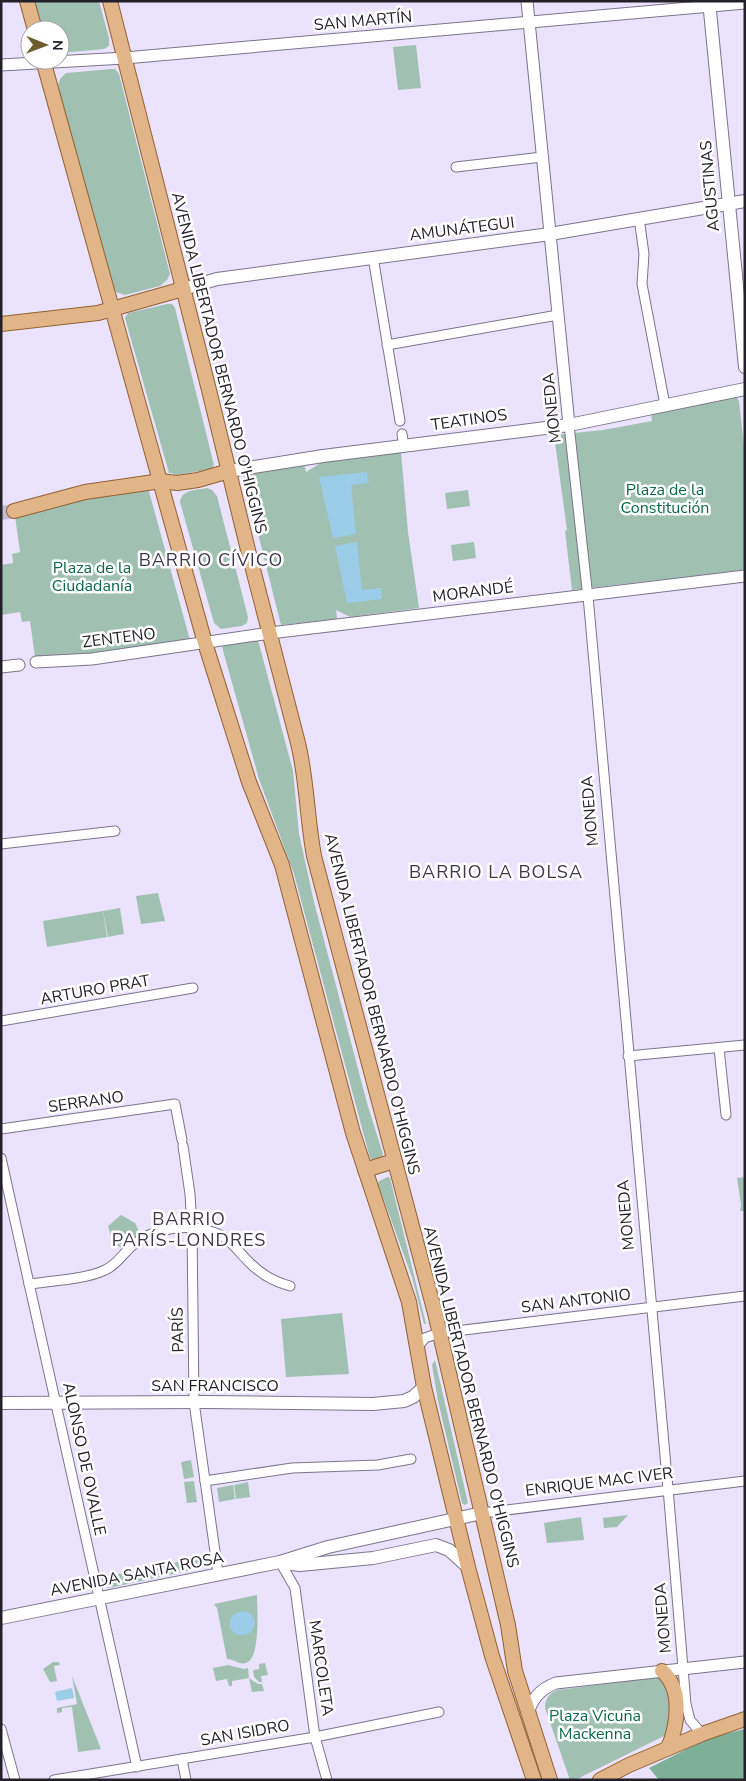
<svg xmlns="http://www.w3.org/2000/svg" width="746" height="1781" viewBox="0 0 746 1781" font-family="'Nunito Sans',sans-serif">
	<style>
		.green { fill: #a0c1b1 }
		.forest { fill: #7eb098 }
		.water { fill: #9ccde8 }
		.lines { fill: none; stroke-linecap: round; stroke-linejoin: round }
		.primary-tunnel { stroke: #c3bbd3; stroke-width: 14; stroke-dasharray: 14 7; stroke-linecap: butt }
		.minor-casing { stroke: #7c748c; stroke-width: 11 }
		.tertiary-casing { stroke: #7c748c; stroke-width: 13 }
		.secondary-casing { stroke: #7c748c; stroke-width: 14 }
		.primary-casing { stroke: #926132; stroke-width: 16 }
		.minor { stroke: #fff; stroke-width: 9 }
		.tertiary { stroke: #fff; stroke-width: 11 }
		.secondary { stroke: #fff; stroke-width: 12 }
		.primary { stroke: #e1b587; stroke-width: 14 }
		.labels { text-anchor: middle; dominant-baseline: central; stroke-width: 5; stroke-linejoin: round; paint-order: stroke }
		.street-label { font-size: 16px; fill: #23202a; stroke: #fff }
		.park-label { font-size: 16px; fill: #0c6749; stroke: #fff }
		.neighbourhood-label { font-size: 18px; letter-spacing: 1px; fill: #3f384d; stroke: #fff }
	</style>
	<rect width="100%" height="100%" fill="#ebe2fd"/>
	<!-- green -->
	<g class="green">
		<path d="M33 1H99L109 38V46L104 49 60 53V30H41Z"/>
		<path d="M416 45 421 88 398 90 393 47Z"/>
		<path d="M112 69H115L119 74 170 274 167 280 160 286 125 295 116 292 112 287 57 89 60 79 66 73Z"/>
		<path d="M167 304H172L175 308 214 465 212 469 176 475 172 473H169L125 318 128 313Z"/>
		<path d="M730 398H737L739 401 745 456V570L572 590 565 531 567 530 554 435 603 430 652 421 651 414Z"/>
		<path d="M401 452 408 532 419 608 350 617 336 610 337 619 281 625 243 474 304 464 306 472 324 461Z"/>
		<path d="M148 488 190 640 95 654 35 657 30 621 22 622 20 612 1 615V565L13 563 12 554 20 552 15 516 80 497Z"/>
		<path d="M207 488 212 490 217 496 248 617 247 623 242 626 221 629 214 623 180 502C182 489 197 490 207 488Z"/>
		<path d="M468 490 470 506 447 509 445 493Z"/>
		<path d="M474 542 476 558 453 561 451 545Z"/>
		<path d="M258 640 293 771 299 834 314 902 367 1103 383 1154 382 1157 373 1160 370 1158 294 874 259 779 222 647 223 645Z"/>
		<path d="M158 893 165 921 141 924 136 896Z"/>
		<path d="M120 908 124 934 108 937 103 911Z"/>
		<path d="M103 911 107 937 47 947 43 921Z"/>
		<path d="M388 1177 390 1178 426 1324H424L412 1277 378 1184 379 1181Z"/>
		<path d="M745 1177V1211H740L741 1205 737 1178Z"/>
		<path d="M121 1215 135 1223 140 1233 121 1248 113 1242 108 1226Z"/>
		<path d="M342 1313 349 1374 286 1377 281 1319Z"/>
		<path d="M435 1360 468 1503 465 1505 462 1503 438 1401 432 1365Z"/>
		<path d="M191 1460 194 1477 184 1479 181 1462Z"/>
		<path d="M194 1481 197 1502 187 1503 184 1482Z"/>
		<path d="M248 1482 250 1497 236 1499 234 1485Z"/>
		<path d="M233 1485 235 1499 219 1502 217 1488Z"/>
		<path d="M628 1515 617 1527 604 1528 603 1518Z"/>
		<path d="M581 1517 584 1540 547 1543 544 1523Z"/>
		<path d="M211 1555V1564L210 1566 109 1588 103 1586 99 1578Z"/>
		<path d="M257 1595C257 1609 261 1658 246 1663 239 1665 234 1659 227 1659L217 1608 214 1604Z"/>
		<path d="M53 1662H59L60 1665 54 1666 57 1681 50 1682 43 1669Z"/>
		<path d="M265 1663 268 1675 261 1676 262 1682H259L254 1677 253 1670 259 1669V1664Z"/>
		<path d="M228 1665 244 1669 248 1668 249 1678 258 1684H262L264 1691 252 1692 249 1678 232 1681V1686H229L227 1679 216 1681 213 1668Z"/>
		<path d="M72 1676 101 1749 78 1752 72 1707 62 1708V1712L57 1713V1708L77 1704Z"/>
		<path d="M659 1677 668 1685 671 1721 666 1735 575 1780H570L545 1708C545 1699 549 1693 558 1690Z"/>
	</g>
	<!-- forest -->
	<path class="forest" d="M745 1729V1780H659L649 1768 711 1737Z"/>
	<!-- water -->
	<g class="water">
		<path d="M367 472 369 483 351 485 356 534 333 538 319 477Z"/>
		<path d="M357 542 362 590 381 588 382 599 347 603 335 546Z"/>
		<path d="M242 1611 250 1613 255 1620C255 1647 217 1634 234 1614Z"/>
		<path d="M72 1688 74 1698 57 1701 55 1692Z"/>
	</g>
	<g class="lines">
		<!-- primary-tunnel -->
		<path class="primary-tunnel" d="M1 513 14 511"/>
		<!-- minor casing -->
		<g class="minor-casing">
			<g id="minor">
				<path d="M456 167 542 157"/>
				<path d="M639 218 644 254 642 284 665 405"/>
				<path d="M373 257 400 421"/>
				<path d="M387 345 558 315"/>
				<path d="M569 425 589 607 669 1500 686 1704 690 1720 702 1734"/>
				<path d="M402 434 404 447"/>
				<path d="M1 844 115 831"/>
				<path d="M1 1021 193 988"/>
				<path d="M719 1048 726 1115"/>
				<path d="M628 1056 745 1045"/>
				<path d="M1 1129 175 1104 182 1140"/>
				<path d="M183 1146 190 1194 192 1228 194 1402 218 1573"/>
				<path d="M1 1158 137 1767"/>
				<path d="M29 1284C50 1281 87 1279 105 1270 117 1265 123 1253 133 1245 153 1228 188 1223 213 1232 231 1238 238 1252 251 1264 262 1275 275 1282 290 1286"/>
				<path d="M417 1348 425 1338 439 1333 745 1296"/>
				<path d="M205 1481 292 1468 378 1465 411 1459"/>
				<path d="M482 1513 745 1481"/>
				<path d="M280 1562 295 1588 315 1737 327 1780"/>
				<path d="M1 1729 15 1780"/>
				<path d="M182 1759 186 1780"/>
				<path d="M54 1780 315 1737 439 1712"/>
			</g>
		</g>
		<!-- tertiary casing -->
		<g class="tertiary-casing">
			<g id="tertiary">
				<path d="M527 1 569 425"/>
				<path d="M1 65 125 58 745 3"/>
				<path d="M36 662 92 659 270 633 745 576"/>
				<path d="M1 667 19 665"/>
				<path d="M528 1715C531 1699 540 1689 556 1683L745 1662"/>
			</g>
		</g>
		<!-- secondary casing -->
		<g class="secondary-casing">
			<g id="secondary">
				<path d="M709 1 745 367"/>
				<path d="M183 289 217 279 550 234 745 201"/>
				<path d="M229 471 323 456 569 425 745 389"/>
				<path d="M1 1403 203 1402 373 1404 404 1401 413 1397 424 1387"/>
				<path d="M282 1563 300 1565 373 1558 436 1545 449 1550 468 1567"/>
				<path d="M1 1618 280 1562 328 1547 482 1513"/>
			</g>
		</g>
		<!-- primary casing -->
		<g class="primary-casing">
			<g id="primary">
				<path d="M27 1 35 30"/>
				<path d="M110 1 209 390 249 554 298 743C307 780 307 818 314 856L435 1313 508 1625 515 1671 550 1780"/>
				<path d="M43 60 205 643 249 782 282 865 353 1133 409 1302 424 1387 468 1567 492 1656 534 1780"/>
				<path d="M1 324 98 313 183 289"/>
				<path d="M14 511 85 492 161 481 177 483 198 480 229 471"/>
				<path d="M365 1170 394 1161"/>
				<path d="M662 1671C683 1689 678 1725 668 1748"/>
				<path d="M600 1780 629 1765 702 1734 745 1719"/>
			</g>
		</g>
		<!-- minor -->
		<use href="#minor" class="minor"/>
		<!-- tertiary -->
		<use href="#tertiary" class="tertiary"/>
		<!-- secondary -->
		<use href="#secondary" class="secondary"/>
		<!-- primary -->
		<use href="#primary" class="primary"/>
	</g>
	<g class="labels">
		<!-- street labels -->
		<g class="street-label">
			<text transform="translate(363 21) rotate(-5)">SAN MARTÍN</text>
			<text transform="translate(710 186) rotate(-95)">AGUSTINAS</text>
			<text transform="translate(462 229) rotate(-7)">AMUNÁTEGUI</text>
			<text transform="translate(219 363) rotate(76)">AVENIDA LIBERTADOR BERNARDO O'HIGGINS</text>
			<text transform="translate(552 408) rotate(-96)">MONEDA</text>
			<text transform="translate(469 420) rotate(-8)">TEATINOS</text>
			<text transform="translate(473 592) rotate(-7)">MORANDÉ</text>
			<text transform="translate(119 638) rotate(-7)">ZENTENO</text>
			<text transform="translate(590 811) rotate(-95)">MONEDA</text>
			<text transform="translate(95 990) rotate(-10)">ARTURO PRAT</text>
			<text transform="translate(372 1004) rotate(76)">AVENIDA LIBERTADOR BERNARDO O'HIGGINS</text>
			<text transform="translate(86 1102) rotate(-8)">SERRANO</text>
			<text transform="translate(626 1215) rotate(-95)">MONEDA</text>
			<text transform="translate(576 1301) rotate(-7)">SAN ANTONIO</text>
			<text transform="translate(178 1330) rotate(-91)">PARÍS</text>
			<text x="215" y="1386">SAN FRANCISCO</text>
			<text transform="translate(471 1397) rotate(76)">AVENIDA LIBERTADOR BERNARDO O'HIGGINS</text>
			<text transform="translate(84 1459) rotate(78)">ALONSO DE OVALLE</text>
			<text transform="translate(599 1482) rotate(-7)">ENRIQUE MAC IVER</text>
			<text transform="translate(137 1574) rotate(-11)">AVENIDA SANTA ROSA</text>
			<text transform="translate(663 1618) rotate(-95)">MONEDA</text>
			<text transform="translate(321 1668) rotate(82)">MARCOLETA</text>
			<text transform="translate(245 1733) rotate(-10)">SAN ISIDRO</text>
		</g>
		<!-- park labels -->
		<g class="park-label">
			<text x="665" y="490">Plaza de la<tspan x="665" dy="18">Constitución</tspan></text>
			<text x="92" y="568">Plaza de la<tspan x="92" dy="18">Ciudadanía</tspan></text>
			<text x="595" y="1716">Plaza Vicuña<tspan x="595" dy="18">Mackenna</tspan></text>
		</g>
		<!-- neighbourhood labels -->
		<g class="neighbourhood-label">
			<text x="211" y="560">BARRIO CÍVICO</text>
			<text x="496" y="872">BARRIO LA BOLSA</text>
			<text x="189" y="1219">BARRIO<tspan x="189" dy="21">PARÍS-LONDRES</tspan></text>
		</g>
	</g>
	<!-- border -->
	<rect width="746" height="1781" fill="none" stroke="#23202a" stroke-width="5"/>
	<!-- north arrow -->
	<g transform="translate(45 45) rotate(91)"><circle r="24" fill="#ffffff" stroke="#a7a6aa"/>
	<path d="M0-4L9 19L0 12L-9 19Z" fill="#6c5e2c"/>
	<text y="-8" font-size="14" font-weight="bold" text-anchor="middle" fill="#23202a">N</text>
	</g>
</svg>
